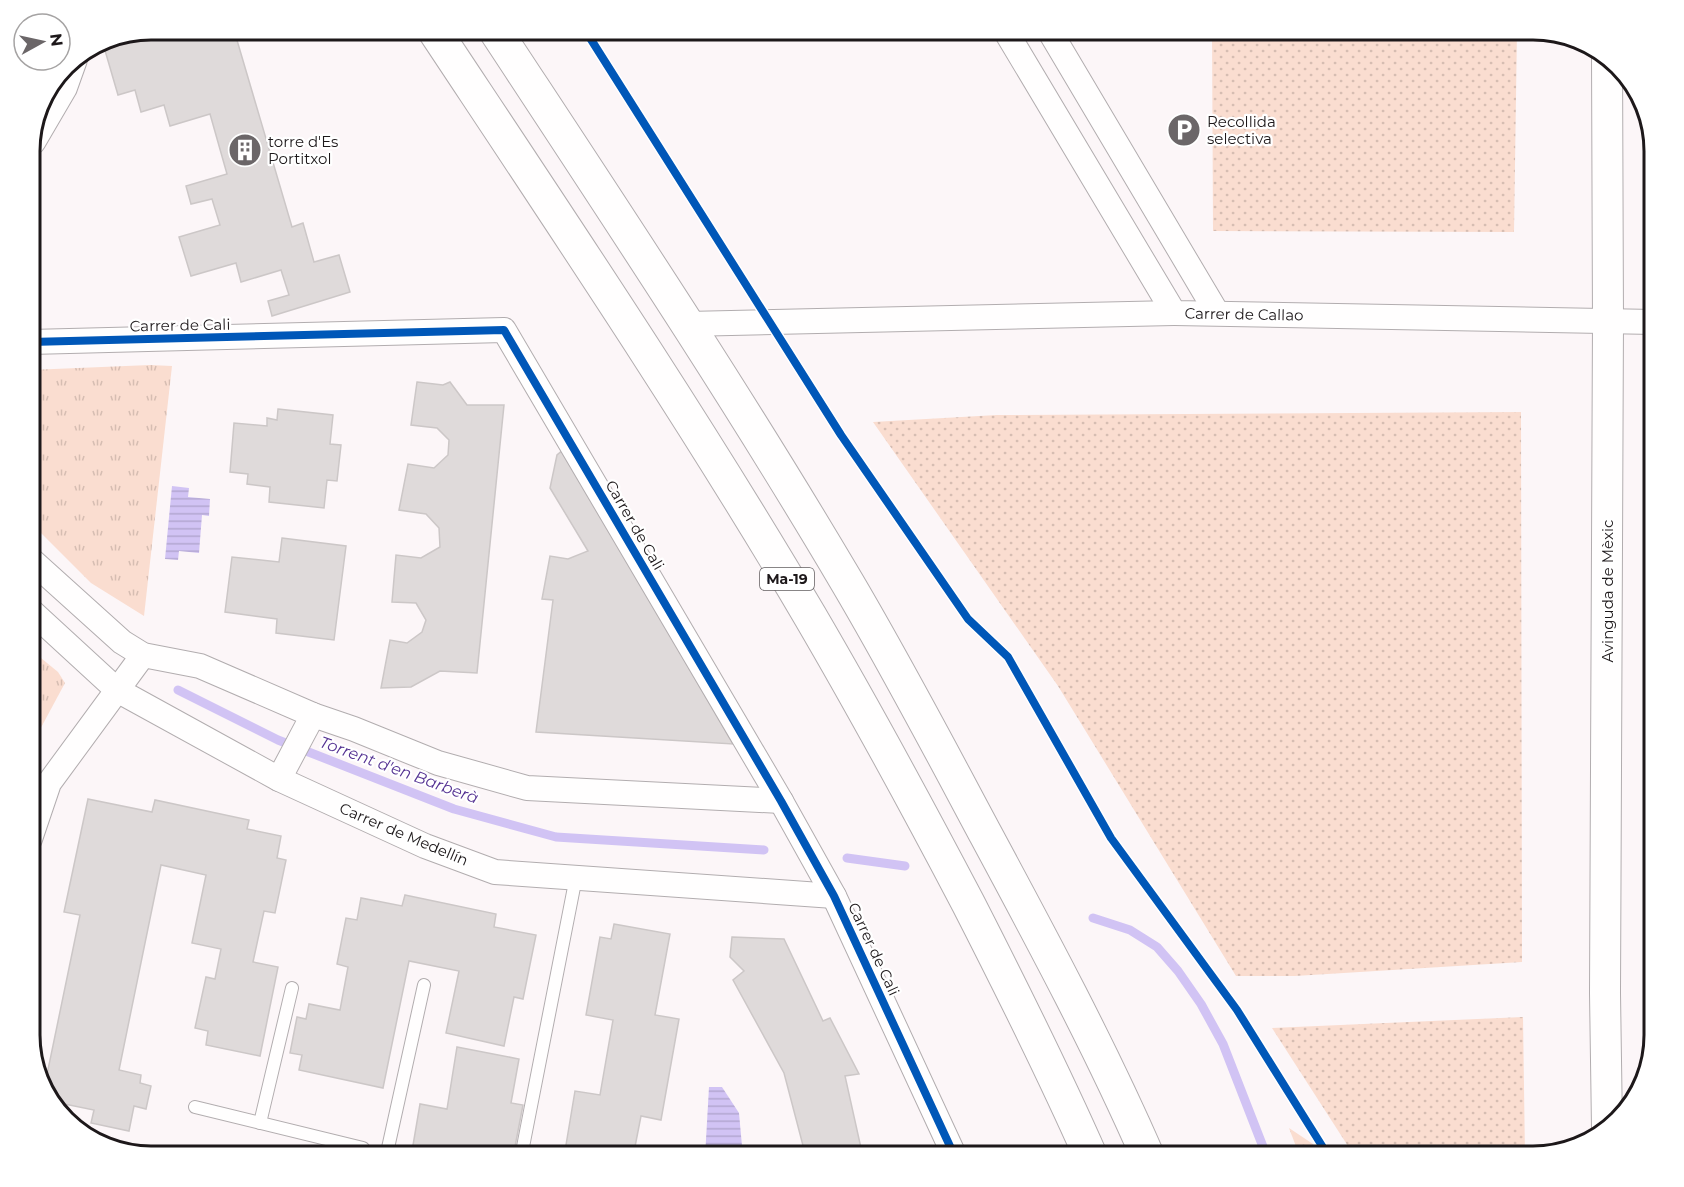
<svg xmlns="http://www.w3.org/2000/svg" width="1684" height="1187" viewBox="0 0 1684 1187" font-family="Montserrat,sans-serif">
	<style>
		.grass { fill: url(#grass-dots) }
		.park { fill: url(#park-tufts) }
		.water { fill: url(#water-rules) }
		.lines { fill: none; stroke-linecap: round; stroke-linejoin: round }
		.stream { stroke: #d1c3f4; stroke-width: 9 }
		.building { fill: #dfdada; stroke: #ccc7c7; stroke-width: 1.5 }
		.service-casing { stroke: #b2adaf; stroke-width: 14 }
		.minor-casing { stroke: #b2adaf; stroke-width: 26 }
		.tertiary-casing { stroke: #b2adaf; stroke-width: 32 }
		.motorway-casing { stroke: #b2adaf; stroke-width: 35 }
		.service { stroke: #fffefe; stroke-width: 12 }
		.minor { stroke: #fffefe; stroke-width: 24 }
		.tertiary { stroke: #fffefe; stroke-width: 30 }
		.motorway { stroke: #fffefe; stroke-width: 33 }
		.cycleway-casing { stroke: #fff; stroke-width: 11 }
		.cycleway { stroke: #0057b8; stroke-width: 8 }
		.labels { text-anchor: middle; dominant-baseline: central; stroke-width: 4.5; stroke-linejoin: round; paint-order: stroke }
		.shield { fill: #fff; stroke: #615d5f; stroke-width: 1.5 }
		.shield-label { font-size: 14px; font-weight: bold; fill: #1d181a }
		.poi-label { font-size: 15px; fill: #1d181a; stroke: #fff; text-anchor: start }
		.street-label { font-size: 15px; fill: #1d181a; stroke: #fff }
		.water-label { font-size: 16px; font-style: italic; fill: #543192; stroke: #fff }
		.rim { fill: none; stroke: #1d181a; stroke-width: 3 }
	</style>
	<defs>
		<pattern id="grass-dots" width="8" height="8" patternUnits="userSpaceOnUse" patternTransform="scale(1.5)"><rect width="8" height="8" fill="#faddd0"/><path d="M2 2h.1M6 6h.1" fill="none" stroke="#d6bdb2" stroke-width="1.8" stroke-linecap="round"/></pattern>
		<pattern id="park-tufts" width="24" height="20" patternUnits="userSpaceOnUse" patternTransform="scale(1.5)"><rect width="24" height="20" fill="#faddd0"/><path d="M3 7l-1-3M5 7V3M7 7l1-3M15 17l-1-3M17 17v-4M19 17l1-3" fill="none" stroke="#d6bdb2"/></pattern>
		<pattern id="water-rules" width="6" height="5" patternUnits="userSpaceOnUse" patternTransform="scale(1.5)"><rect width="6" height="5" fill="#d1c3f4"/><path d="M0 2.5h6" fill="none" stroke="#b3a7d1"/></pattern>
	</defs>
	<rect width="100%" height="100%" fill="#fcf6f8"/>
	<!-- grass -->
	<g class="grass">
		<path d="M1212 30H1517L1514 232 1213 231Z"/>
		<path d="M1521 412 1522 962 1295 976H1236L1058 686 873 422 997 415Z"/>
		<path d="M1523 1017 1525 1157H1355L1272 1028Z"/>
	</g>
	<!-- park -->
	<g class="park">
		<path d="M150 365 172 366 144 616 91 583 30 522V370Z"/>
		<path d="M30 649 58 672 65 683 30 748Z"/>
		<path d="M1289 1128 1313 1144 1321 1157H1300Z"/>
	</g>
	<!-- water -->
	<g class="water">
		<path d="M172 486 189 488 188 497 210 499 209 516 202 515 199 553 179 551 178 560 165 559Z"/>
		<path d="M709 1087H722L739 1113 743 1157H705Z"/>
	</g>
	<g class="lines">
		<!-- stream -->
		<g class="stream">
			<path d="M178 690 278 740 454 809 556 837 764 850"/>
			<path d="M847 858 905 866"/>
			<path d="M1093 918 1130 930 1157 947 1178 971 1201 1004 1223 1044 1267 1157"/>
		</g>
	</g>
	<!-- building -->
	<g class="building">
		<path d="M151 30H234L292 227 303 223 314 262 339 255 350 292 272 316 268 301 289 295 281 270 241 282 236 263 191 276 179 237 220 225 212 199 191 204 186 186 227 174 210 114 170 126 164 105 141 112 135 90 118 95 104 47 140 36 139 32Z"/>
		<path d="M417 382 443 385 450 382 467 405H504L477 673 440 671 411 687 381 688 390 640 407 643 422 632 426 620 416 603 392 602 396 555 421 558 440 547 439 528 426 514 399 510 408 464 434 468 448 455 449 440 437 428 411 425Z"/>
		<path d="M278 409 333 415 330 444 341 445 337 481 327 480 324 508 269 502 270 487 247 484 248 474 230 472 234 423 267 426V418L277 420Z"/>
		<path d="M563 450 733 744 536 732 553 600 542 599 550 556 568 559 588 551 550 488 557 455Z"/>
		<path d="M282 538 346 546 334 640 276 633 277 619 225 612 232 557 279 562Z"/>
		<path d="M88 799 152 812 155 800 249 820 247 829 281 836 277 858 286 860 275 913 264 911 253 962 278 967 260 1056 206 1045 208 1031 195 1028 206 977 215 979 221 949 192 943 206 875 161 865 119 1070 141 1075 140 1083 151 1086 146 1109 134 1106 129 1131 91 1123 94 1110 50 1101 46 1096 44 1089 80 915 64 912Z"/>
		<path d="M405 895 496 914 494 927 536 935 523 999 514 997 504 1046 446 1033 459 971 409 961 383 1088 299 1070 302 1055 290 1053 297 1017 306 1019 309 1004 340 1010 348 967 337 964 346 918 357 920 361 898 402 906Z"/>
		<path d="M614 924 670 934 655 1015 679 1019 661 1120 641 1116 633 1157H564L575 1091 600 1095 613 1020 586 1015 600 937 611 939Z"/>
		<path d="M732 937 784 939 823 1021 830 1018 859 1074 845 1076 863 1157H806L784 1073 733 980 744 971 730 957Z"/>
		<path d="M457 1047 519 1059 511 1103 523 1105 513 1157H411L420 1104 447 1109Z"/>
	</g>
	<g class="lines">
		<!-- service casing -->
		<g class="service-casing">
			<g id="service">
				<path d="M195 1107 363 1148 369 1157"/>
				<path d="M260 1123 292 988"/>
				<path d="M386 1157 424 985"/>
				<path d="M521 1157 576 877"/>
			</g>
		</g>
		<!-- minor casing -->
		<g class="minor-casing">
			<g id="minor">
				<path d="M1005 30 1174 313 1654 322"/>
				<path d="M1049 30 1217 313"/>
				<path d="M687 324 1174 313"/>
				<path d="M30 342 504 330 781 801 834 896 955 1157"/>
				<path d="M30 559 122 642 143 655 200 666 313 715 354 729 438 763 527 788 781 801"/>
				<path d="M30 610 117 690 279 779 425 846 495 872 834 896"/>
				<path d="M279 779 313 715"/>
				<path d="M30 839 49 783 143 655"/>
			</g>
		</g>
		<!-- tertiary casing -->
		<g class="tertiary-casing">
			<g id="tertiary">
				<path d="M1607 55 1608 322 1605 993 1607 1128"/>
				<path d="M31 140 62 87 72 59"/>
			</g>
		</g>
		<!-- motorway casing -->
		<g class="motorway-casing">
			<g id="motorway">
				<path d="M434 30C562 223 692 416 810 616 865 710 917 806 968 903 1011 987 1053 1071 1091 1157"/>
				<path d="M495 30C614 211 734 391 844 577 894 661 940 749 986 835 1043 941 1100 1047 1148 1157"/>
			</g>
		</g>
		<!-- service -->
		<use href="#service" class="service"/>
		<!-- minor -->
		<use href="#minor" class="minor"/>
		<!-- tertiary -->
		<use href="#tertiary" class="tertiary"/>
		<!-- motorway -->
		<use href="#motorway" class="motorway"/>
		<!-- cycleway casing -->
		<g class="cycleway-casing">
			<g id="cycleway">
				<path d="M585 30 841 435 968 619 1008 657 1111 838 1237 1010 1329 1157"/>
				<path d="M30 342 504 330 781 801 834 896 955 1157"/>
			</g>
		</g>
		<!-- cycleway -->
		<use href="#cycleway" class="cycleway"/>
	</g>
	<!-- icons -->
	<defs>
		<g id="parking-disc" transform="scale(1.725)"><circle r="9.5" fill="#6b6668" stroke="#fff"/><path d="M-3.5-5.5H1a3.5 3.5 0 0 1 0 7H-1V5.5H-3.5ZM-1-3.4V-.6H.8a1.4 1.4 0 0 0 0-2.8Z" fill="#fff"/></g>
		<g id="building-disc" transform="scale(1.725)"><circle r="9.5" fill="#6b6668" stroke="#fff"/><path d="M-4-6H4V6H1V3H-1V6H-4ZM-2.5-4.3h1.7v1.8h-1.7ZM.8-4.3h1.7v1.8H.8ZM-2.5-1h1.7V.8h-1.7ZM.8-1h1.7V.8H.8Z" fill="#fff"/></g>
	</defs>
	<g fill-rule="evenodd">
		<use href="#parking-disc" x="1184" y="130"/>
		<use href="#building-disc" x="245" y="150"/>
	</g>
	<g class="labels">
		<!-- shield labels -->
		<rect class="shield" x="760" y="568" width="54" height="22" rx="4.5"/>
		<g class="shield-label">
			<text x="787" y="579">Ma-19</text>
		</g>
		<!-- poi labels -->
		<g class="poi-label">
			<text x="1207" y="121">Recollida<tspan x="1207" dy="17">selectiva</tspan></text>
			<text x="268" y="141">torre d'Es<tspan x="268" dy="17">Portitxol</tspan></text>
		</g>
		<!-- street labels -->
		<g class="street-label">
			<text transform="translate(1244 314) rotate(1)">Carrer de Callao</text>
			<text transform="translate(180 325) rotate(-1)">Carrer de Cali</text>
			<text transform="translate(635 525) rotate(60)">Carrer de Cali</text>
			<text transform="translate(1607 591) rotate(-90)">Avinguda de Mèxic</text>
			<text transform="translate(404 834) rotate(23)">Carrer de Medellín</text>
			<text transform="translate(874 949) rotate(65)">Carrer de Cali</text>
		</g>
		<!-- water labels -->
		<g class="water-label">
			<text transform="translate(399 770) rotate(20)">Torrent d'en Barberà</text>
		</g>
	</g>
	<!-- crop -->
	<path d="M0 0H1684V1187H0ZM151 40H1533A111 111 0 0 1 1644 151V1035A111 111 0 0 1 1533 1146H151A111 111 0 0 1 40 1035V151A111 111 0 0 1 151 40Z" fill="#fff" fill-rule="evenodd"/>
	<path class="rim" d="M151 40H1533A111 111 0 0 1 1644 151V1035A111 111 0 0 1 1533 1146H151A111 111 0 0 1 40 1035V151A111 111 0 0 1 151 40Z"/>
	<!-- north arrow -->
	<g transform="translate(42 42) rotate(82)"><circle r="28" fill="#ffffff" stroke="#a5a3a3" stroke-width="1.5"/>
	<path d="M0-4.5L10 22L0 15L-10 22Z" fill="#6b6668"/>
	<text y="-9" font-size="16" font-weight="bold" text-anchor="middle" fill="#1d181a">N</text>
	</g>
</svg>
